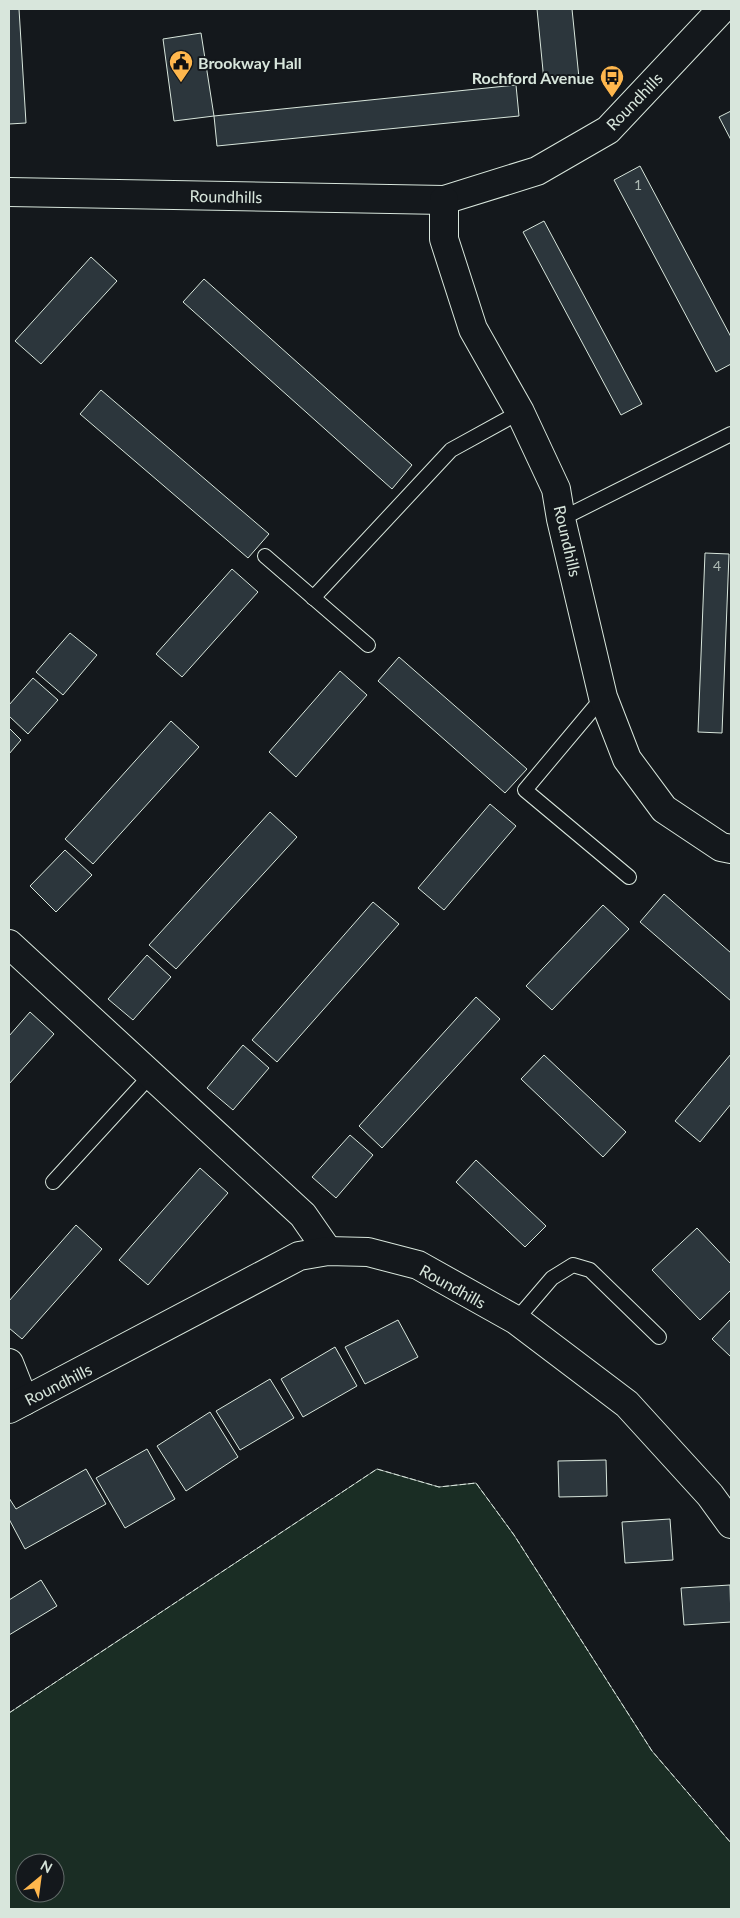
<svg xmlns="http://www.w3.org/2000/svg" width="740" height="1918" viewBox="0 0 740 1918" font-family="Lato,sans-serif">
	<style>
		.green { fill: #1a2d24; stroke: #939e99; fill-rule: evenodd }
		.building { fill: #2c363c; stroke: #d8e6dc }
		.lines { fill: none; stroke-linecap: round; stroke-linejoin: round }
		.lane-casing { stroke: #d8e6dc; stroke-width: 16 }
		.street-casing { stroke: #d8e6dc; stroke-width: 30 }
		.lane { stroke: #14181c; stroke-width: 14 }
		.street { stroke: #14181c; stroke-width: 28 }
		.fence { stroke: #d8e6dc; stroke-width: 1; stroke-dasharray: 6 2.5; stroke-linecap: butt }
		.labels { text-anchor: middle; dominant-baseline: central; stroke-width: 4; stroke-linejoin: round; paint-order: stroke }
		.number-label { font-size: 14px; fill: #adbab4 }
		.poi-label { font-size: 16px; font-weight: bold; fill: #d8e6dc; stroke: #14181c; text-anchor: start }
		.street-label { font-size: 16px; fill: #d8e6dc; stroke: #14181c }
	</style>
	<rect width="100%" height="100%" fill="#14181c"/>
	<!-- green -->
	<path class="green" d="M377 1469 439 1487 476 1483 514 1535 652 1751 731 1843V1909H9V1713ZM25 1863H55V1893H25Z"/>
	<!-- building -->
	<g class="building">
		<path d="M9 9H19L26 123 9 124Z"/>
		<path d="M537 9H572L579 78 544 81Z"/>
		<path d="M201 33 214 116 174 121 163 39Z"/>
		<path d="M516 85 519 116 217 146 214 116Z"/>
		<path d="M731 111V140L719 117Z"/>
		<path d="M640 166 731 337V364L716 372 614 180Z"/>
		<path d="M544 221 642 404 621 415 523 232Z"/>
		<path d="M91 257 117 281 41 364 15 341Z"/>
		<path d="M204 279 412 465 392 489 183 302Z"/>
		<path d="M101 390 269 534 248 558 80 414Z"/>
		<path d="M705 553 729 554 722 733 698 732Z"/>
		<path d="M232 569 258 592 182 677 156 654Z"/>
		<path d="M70 633 97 655 63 695 36 672Z"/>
		<path d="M399 657 527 769 505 793 378 681Z"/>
		<path d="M340 671 367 695 296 777 269 752Z"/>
		<path d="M33 678 58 700 28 734 9 716V705Z"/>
		<path d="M171 721 199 747 93 864 65 839Z"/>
		<path d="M9 728 21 740 9 754Z"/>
		<path d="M490 804 516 826 444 910 418 888Z"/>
		<path d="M270 812 297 837 176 969 149 945Z"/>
		<path d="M65 850 92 875 56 912 30 886Z"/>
		<path d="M664 894 731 953V1001L640 922Z"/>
		<path d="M373 902 399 924 277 1062 252 1040Z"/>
		<path d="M603 905 629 929 552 1010 526 986Z"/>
		<path d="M147 955 171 977 133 1020 108 999Z"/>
		<path d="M476 997 500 1019 382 1148 359 1126Z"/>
		<path d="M30 1012 54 1034 9 1084V1036Z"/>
		<path d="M243 1045 269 1068 233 1110 207 1088Z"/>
		<path d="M731 1054V1104L700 1142 675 1121Z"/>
		<path d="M544 1055 626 1132 603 1157 521 1079Z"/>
		<path d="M350 1135 373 1155 336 1198 312 1177Z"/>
		<path d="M476 1160 546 1226 525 1247 456 1182Z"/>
		<path d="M200 1168 228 1193 148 1285 119 1260Z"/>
		<path d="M76 1225 102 1249 22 1339 9 1328V1301Z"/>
		<path d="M697 1228 731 1264V1290L700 1320 652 1270Z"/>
		<path d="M731 1319V1357L712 1339Z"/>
		<path d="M398 1320 418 1357 365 1384 345 1347Z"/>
		<path d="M335 1347 357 1386 303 1417 281 1379Z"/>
		<path d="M270 1379 294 1418 240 1450 216 1411Z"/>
		<path d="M210 1412 238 1457 186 1491 157 1446Z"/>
		<path d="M147 1449 175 1499 125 1528 96 1478Z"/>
		<path d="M606 1460 607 1496 559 1497 558 1461Z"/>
		<path d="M86 1469 106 1504 25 1549 9 1519V1498L16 1509Z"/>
		<path d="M670 1519 673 1560 625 1563 622 1522Z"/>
		<path d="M41 1580 57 1606 9 1635V1600Z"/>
		<path d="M730 1585 731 1622 684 1625 681 1588Z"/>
	</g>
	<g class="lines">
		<!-- lane casing -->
		<g class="lane-casing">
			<g id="lane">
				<path d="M561 519 731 434"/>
				<path d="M265 556 368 645"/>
				<path d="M313 598 451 450 520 412"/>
				<path d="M603 697 525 790 629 877"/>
				<path d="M53 1182 151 1075"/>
				<path d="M516 1320 552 1278 573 1265 590 1270 659 1337"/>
			</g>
		</g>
		<!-- street casing -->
		<g class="street-casing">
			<g id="street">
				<path d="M9 192 444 200 537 171 608 130 722 9"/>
				<path d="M444 200V239L473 329 520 412 556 489 561 519 603 697 627 759 664 809 721 847 731 849"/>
				<path d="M9 944 303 1215 328 1251"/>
				<path d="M9 1363 24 1401"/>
				<path d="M9 1409 299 1256 328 1251 368 1252 418 1265 516 1320 627 1404 710 1495 731 1524"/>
			</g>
		</g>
		<!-- lane -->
		<use href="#lane" class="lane"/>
		<!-- street -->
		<use href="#street" class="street"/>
		<!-- fence -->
		<path class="fence" d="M9 1713 377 1469 439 1487 476 1483 514 1535 652 1751 731 1843"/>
	</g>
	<!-- icons -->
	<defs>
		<g id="civic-pin" transform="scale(1.25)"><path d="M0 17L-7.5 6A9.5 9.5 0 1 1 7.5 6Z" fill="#ffb74d" stroke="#14181c"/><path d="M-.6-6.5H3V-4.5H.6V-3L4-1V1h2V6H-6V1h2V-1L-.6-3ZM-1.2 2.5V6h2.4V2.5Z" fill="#111"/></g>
		<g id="bus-pin" transform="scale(1.25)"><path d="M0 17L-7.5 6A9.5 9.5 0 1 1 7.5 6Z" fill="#ffb74d" stroke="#14181c"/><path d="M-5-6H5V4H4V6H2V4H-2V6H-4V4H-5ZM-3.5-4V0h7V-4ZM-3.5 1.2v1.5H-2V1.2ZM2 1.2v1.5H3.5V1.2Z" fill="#111"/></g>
	</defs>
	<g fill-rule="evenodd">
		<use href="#civic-pin" x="181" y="62"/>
		<use href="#bus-pin" x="612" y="77"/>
	</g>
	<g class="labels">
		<!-- number labels -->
		<g class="number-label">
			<text x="638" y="184">1</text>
			<text x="717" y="565">4</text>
		</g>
		<!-- poi labels -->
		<g class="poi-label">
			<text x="198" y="62">Brookway Hall</text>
			<text x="594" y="77" text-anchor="end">Rochford Avenue</text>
		</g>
		<!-- street labels -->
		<g class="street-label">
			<text transform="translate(634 101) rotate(-46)">Roundhills</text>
			<text transform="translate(226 196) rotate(1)">Roundhills</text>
			<text transform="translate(568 541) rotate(77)">Roundhills</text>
			<text transform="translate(453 1286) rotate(29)">Roundhills</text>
			<text transform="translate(58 1384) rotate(-27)">Roundhills</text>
		</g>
	</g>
	<!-- border -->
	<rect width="740" height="1918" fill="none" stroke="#d8e6dc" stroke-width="20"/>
	<!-- north arrow -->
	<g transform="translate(40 1878) rotate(29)"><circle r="24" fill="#14181c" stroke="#626a69"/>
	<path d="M0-4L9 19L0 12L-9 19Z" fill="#ffb74d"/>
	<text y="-8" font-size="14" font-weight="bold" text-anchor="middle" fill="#d8e6dc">N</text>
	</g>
</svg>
